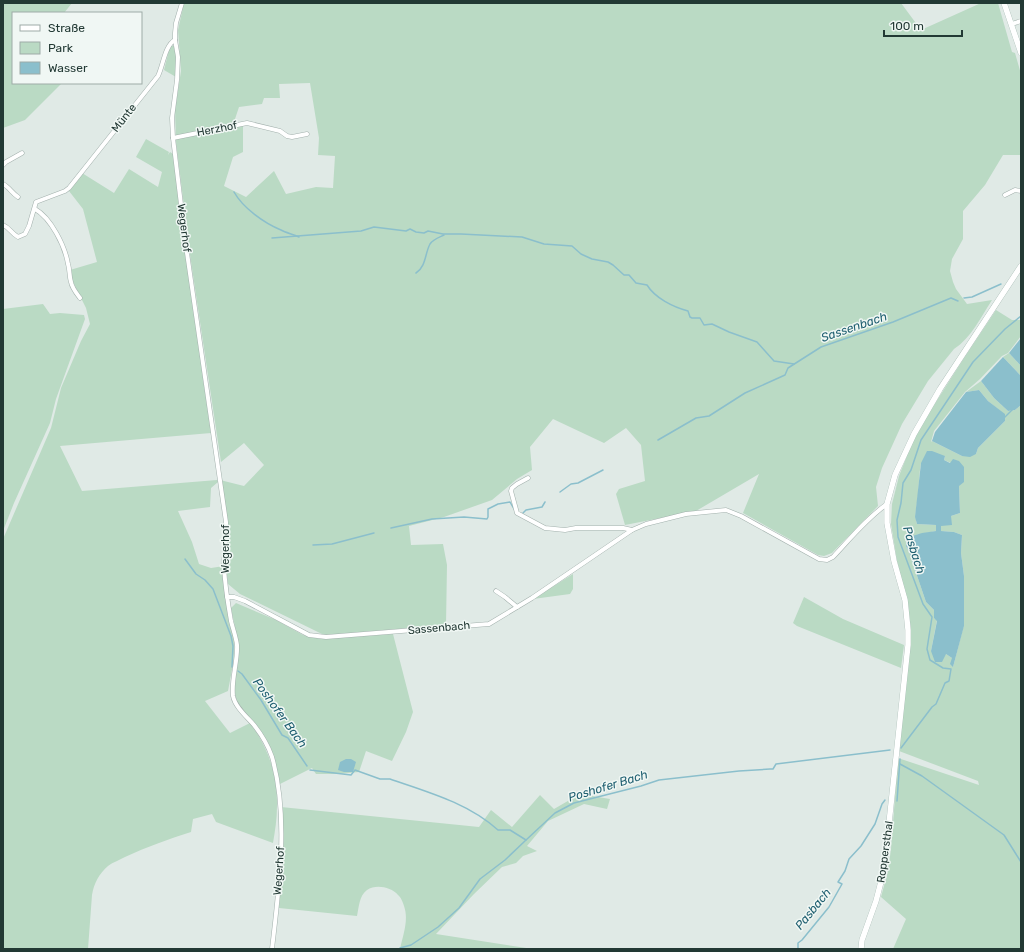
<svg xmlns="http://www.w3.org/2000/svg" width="1024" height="952" viewBox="0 0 1024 952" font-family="Rubik,sans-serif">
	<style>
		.green { fill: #badac4; fill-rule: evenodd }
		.water { fill: #8bbfcc }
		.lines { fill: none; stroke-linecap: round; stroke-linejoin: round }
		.stream { stroke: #8bbfcc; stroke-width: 1.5 }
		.minor-casing { stroke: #a3b1ad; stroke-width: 5 }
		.secondary-casing { stroke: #a0b5ae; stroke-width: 6 }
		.minor { stroke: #fff; stroke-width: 4 }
		.secondary { stroke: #fff; stroke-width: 5.5 }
		.labels { text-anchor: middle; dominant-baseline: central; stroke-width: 3; stroke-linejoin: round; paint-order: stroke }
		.street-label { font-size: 11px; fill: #223934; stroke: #f0f7f4 }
		.water-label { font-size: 12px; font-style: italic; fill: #206071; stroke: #f0f7f4 }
	</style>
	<rect width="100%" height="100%" fill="#e0eae6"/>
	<!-- green -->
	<g class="green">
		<path d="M3 3H72L64 13H13V83H62L25 120 3 128Z"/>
		<path d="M184 3H901L921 30 981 3H998L1012 52 1015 53 1021 74V155H1003L985 185 963 211V239L952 259 950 271 953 282 956 289 967 304 992 300C981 317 971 338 954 349L928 381 902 424 882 468 876 487 878 506 832 553 824 556 818 555 743 513 759 474 696 511 625 525 616 494 619 489 645 481 641 445 626 428 604 443 553 419 530 447 532 470 517 479 492 500 444 517 409 526 411 545 443 544 447 565 446 625 326 635 322 634 240 594 228 584 226 566H224C221 593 231 615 234 642 235 659 231 675 228 691L205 701 230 733 250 723C268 747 278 775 277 806 277 819 275 831 273 843L216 822 212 814 193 819 191 832C168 839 147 847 125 857 120 860 113 862 108 866 99 874 94 883 92 895L88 949H3V539L51 428 61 388 81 341 90 324 86 308 73 282 70 270 97 262 83 209 69 191 82 173 114 193 129 169 158 187 162 172 136 157 146 139 169 152 168 155 170 152 173 154 185 252 211 433 60 446 82 491 217 480 218 482 211 488 210 507 178 511 192 542 199 564 211 568 224 566 226 540 220 480 244 486 264 465 244 443 221 462 190 255 176 142 175 110 181 71 178 30ZM310 83 319 138 318 155 335 156 333 188 316 187 286 194 274 171 246 197 224 186 233 157 243 152V123L234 122 239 107 262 104 264 98H280L279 84Z"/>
		<path d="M170 46H174C176 56 177 67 176 77L164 70Z"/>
		<path d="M43 304 50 314 60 313 84 315 85 319 56 399 50 423 14 503 3 531V309Z"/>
		<path d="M996 310 1012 320H1021V336L1008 353 1002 356 980 379 965 392 934 431 931 442 932 441 962 456 976 454 978 448 1005 421 1004 414 988 401 979 390 966 392 981 381 994 398 1008 411 1015 410 1021 405V949H893L906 919 881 897 888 871 891 849 898 758 979 785 978 781 899 751 911 629 907 600 897 561 891 524 892 504 899 476 916 433 966 355ZM945 456 944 460 951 463 959 486 960 513 951 516V525H941L940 531 954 532 962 535 961 553 964 576V625L953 667 952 658 946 654 931 651 937 620 934 618V610L926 602 909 552 906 546 916 535 936 531V525L917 524C914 514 917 506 918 495 919 484 919 474 921 463Z"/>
		<path d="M1009 353 1021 366V376L1003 357Z"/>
		<path d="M573 574V589L570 594 533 599Z"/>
		<path d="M804 597 843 619 904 645 901 668 797 626 793 623Z"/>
		<path d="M236 603 276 620 303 635 321 639 393 634 413 712 406 732 392 761 366 751 359 772 337 774H316L312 768 280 784 273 756 256 725 238 704 236 698 234 690 239 646 231 608Z"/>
		<path d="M580 794 610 799 607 809 584 804 548 821 527 846 537 851 523 856 516 863 502 867 474 894 436 934 533 949H400C403 935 409 920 404 906 403 903 401 897 398 895 391 887 376 884 367 890 359 896 359 907 357 916L279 908 283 852 281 807 479 827 491 810 512 827 540 795 554 809Z"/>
	</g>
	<!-- water -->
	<g class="water">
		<path d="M1021 338V366L1009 353Z"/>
		<path d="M1003 357 1021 376V405L1015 410 1008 411 994 398 981 381Z"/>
		<path d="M979 390 988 401 1005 414V421L978 448 976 454 970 457 962 456 932 441 935 432 966 392Z"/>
		<path d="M927 451H932L945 456 944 460 950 463 953 459 959 461 964 467V482L959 486 960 513 951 516 952 525 941 526V531L954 532 962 535 961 553 964 576V626L953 667 950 664 952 658 946 654 942 662H935L931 651 937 621 934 618V610L926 602 909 552 906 546V538L922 533 936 531V525L917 524 915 517 921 463Z"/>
		<path d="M346 759H351L356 762 353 772H344L338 770 340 762Z"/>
	</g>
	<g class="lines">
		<!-- stream -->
		<g class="stream">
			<path d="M234 192C243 208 264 223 281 230 286 233 293 234 299 237"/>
			<path d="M272 238 361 231 374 227 406 231 410 229 416 232 424 233 428 231 443 234H461L522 237 544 244 572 246 581 254 592 259 608 262 613 265 624 275H629L636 283 647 285C655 298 673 307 688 311L690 317 692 318H700L704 325 712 324 729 332 757 342 774 361 794 364"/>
			<path d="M416 273C426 267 425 253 430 244 433 239 440 237 444 235"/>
			<path d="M964 298 972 297 1001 284"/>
			<path d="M1003 419 1012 410"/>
			<path d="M658 440 696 418 709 416 745 393 785 375 788 368 821 347 893 322 951 298 958 301"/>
			<path d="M560 492 571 484 578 483 603 470"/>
			<path d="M523 513 526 510 542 507 545 502"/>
			<path d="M391 528 432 519 464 517 487 519 488 517V509L498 504 510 502 514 509"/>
			<path d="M313 545 332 544 374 533"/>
			<path d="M185 559 196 574 205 580 213 589 231 636 233 646 232 667"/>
			<path d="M238 671 242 674 261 700 282 735 288 738 307 766"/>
			<path d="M901 748 932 707 936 704 945 683 949 681 951 669 943 668 930 660 927 649 932 617 923 604 898 537 897 520 901 503 903 483 911 470 921 440 973 362 1005 329 1021 316"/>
			<path d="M900 764 922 776 1004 835 1021 862"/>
			<path d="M310 770 351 775 355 770 380 779H390C428 792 468 803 498 830H510L526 840 555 813 574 803 641 786 659 780 739 771 770 769H773L776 764 890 750"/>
			<path d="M897 801 900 759"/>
			<path d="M400 948 411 945 438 927 459 908 480 879 505 860 526 840"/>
			<path d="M798 949V943L802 940 829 907 842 884 838 882 845 871 849 859 861 846 875 824 882 804 885 800"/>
		</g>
		<!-- minor casing -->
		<g class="minor-casing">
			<g id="minor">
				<path d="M182 3 176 23 175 33V40L178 57 177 80 172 118 173 138 186 246 226 522C226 537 224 552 224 567 225 585 228 604 231 621 233 629 236 637 237 645 238 661 231 679 233 696 235 707 247 717 254 725 261 734 268 745 272 757 289 816 279 888 272 949"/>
				<path d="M1012 24 1021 21"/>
				<path d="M173 138 247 123 280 131 287 136 292 137 307 134"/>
				<path d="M3 165 6 162 22 153"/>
				<path d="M3 184C9 187 12 193 18 197"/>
				<path d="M1005 195 1015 190 1021 191"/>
				<path d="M35 209C51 218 65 246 68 264 70 270 69 276 71 282 72 288 77 294 80 298"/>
				<path d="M3 225C10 228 10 232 18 237L25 234 29 226 36 202 65 191 69 188 158 76C163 66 165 45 175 40"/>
				<path d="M528 478 517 484 512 488 511 491 517 513 545 528 565 530 576 528H623L632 530"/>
				<path d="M496 591 505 597 517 607"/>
				<path d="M227 597H234L245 601 309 635 326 637 489 624 532 598 632 530 646 524 686 514 726 510 741 516 819 559 827 560 833 557C850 539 866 519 887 504"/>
			</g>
		</g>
		<!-- secondary casing -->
		<g class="secondary-casing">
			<g id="secondary">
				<path d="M1004 3 1021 53"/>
				<path d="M861 949 862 940 876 901 884 870 908 645V630L905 600 894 561 887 523V504L895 475 914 434 940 389 1021 266"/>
			</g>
		</g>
		<!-- minor -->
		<use href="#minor" class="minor"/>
		<!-- secondary -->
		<use href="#secondary" class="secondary"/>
	</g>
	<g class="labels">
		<!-- street labels -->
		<g class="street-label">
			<text transform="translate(124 118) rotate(-52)">Münte</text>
			<text transform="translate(217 129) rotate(-11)">Herzhof</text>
			<text transform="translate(184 228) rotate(83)">Wegerhof</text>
			<text transform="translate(225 549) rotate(-90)">Wegerhof</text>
			<text transform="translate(439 628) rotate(-5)">Sassenbach</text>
			<text transform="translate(885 852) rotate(-82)">Roppersthal</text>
			<text transform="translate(279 871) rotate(-86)">Wegerhof</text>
		</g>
		<!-- water labels -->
		<g class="water-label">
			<text transform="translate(854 327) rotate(-19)">Sassenbach</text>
			<text transform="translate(914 550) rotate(73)">Pasbach</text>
			<text transform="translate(280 713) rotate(54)">Poshofer Bach</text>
			<text transform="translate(608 786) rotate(-17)">Poshofer Bach</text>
			<text transform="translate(813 909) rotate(-51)">Pasbach</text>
		</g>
	</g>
	<!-- border -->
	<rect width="1024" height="952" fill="none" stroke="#223934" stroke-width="8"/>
	<!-- legend -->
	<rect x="12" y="12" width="130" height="72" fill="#f0f7f4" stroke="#9eaba7"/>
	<rect x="20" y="25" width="20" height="6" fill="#ffffff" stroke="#9eaba7"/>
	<text x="48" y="32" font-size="12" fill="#223934">Straße</text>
	<rect x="20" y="42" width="20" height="12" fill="#badac4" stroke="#9eaba7"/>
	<text x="48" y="52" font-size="12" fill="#223934">Park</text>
	<rect x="20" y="62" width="20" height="12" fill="#8bbfcc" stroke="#9eaba7"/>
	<text x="48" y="72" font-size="12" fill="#223934">Wasser</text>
	<!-- scale -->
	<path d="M884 30v6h78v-6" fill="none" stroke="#223934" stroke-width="2"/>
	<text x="890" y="30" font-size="12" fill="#223934" stroke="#f0f7f4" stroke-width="3" paint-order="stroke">100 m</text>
</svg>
